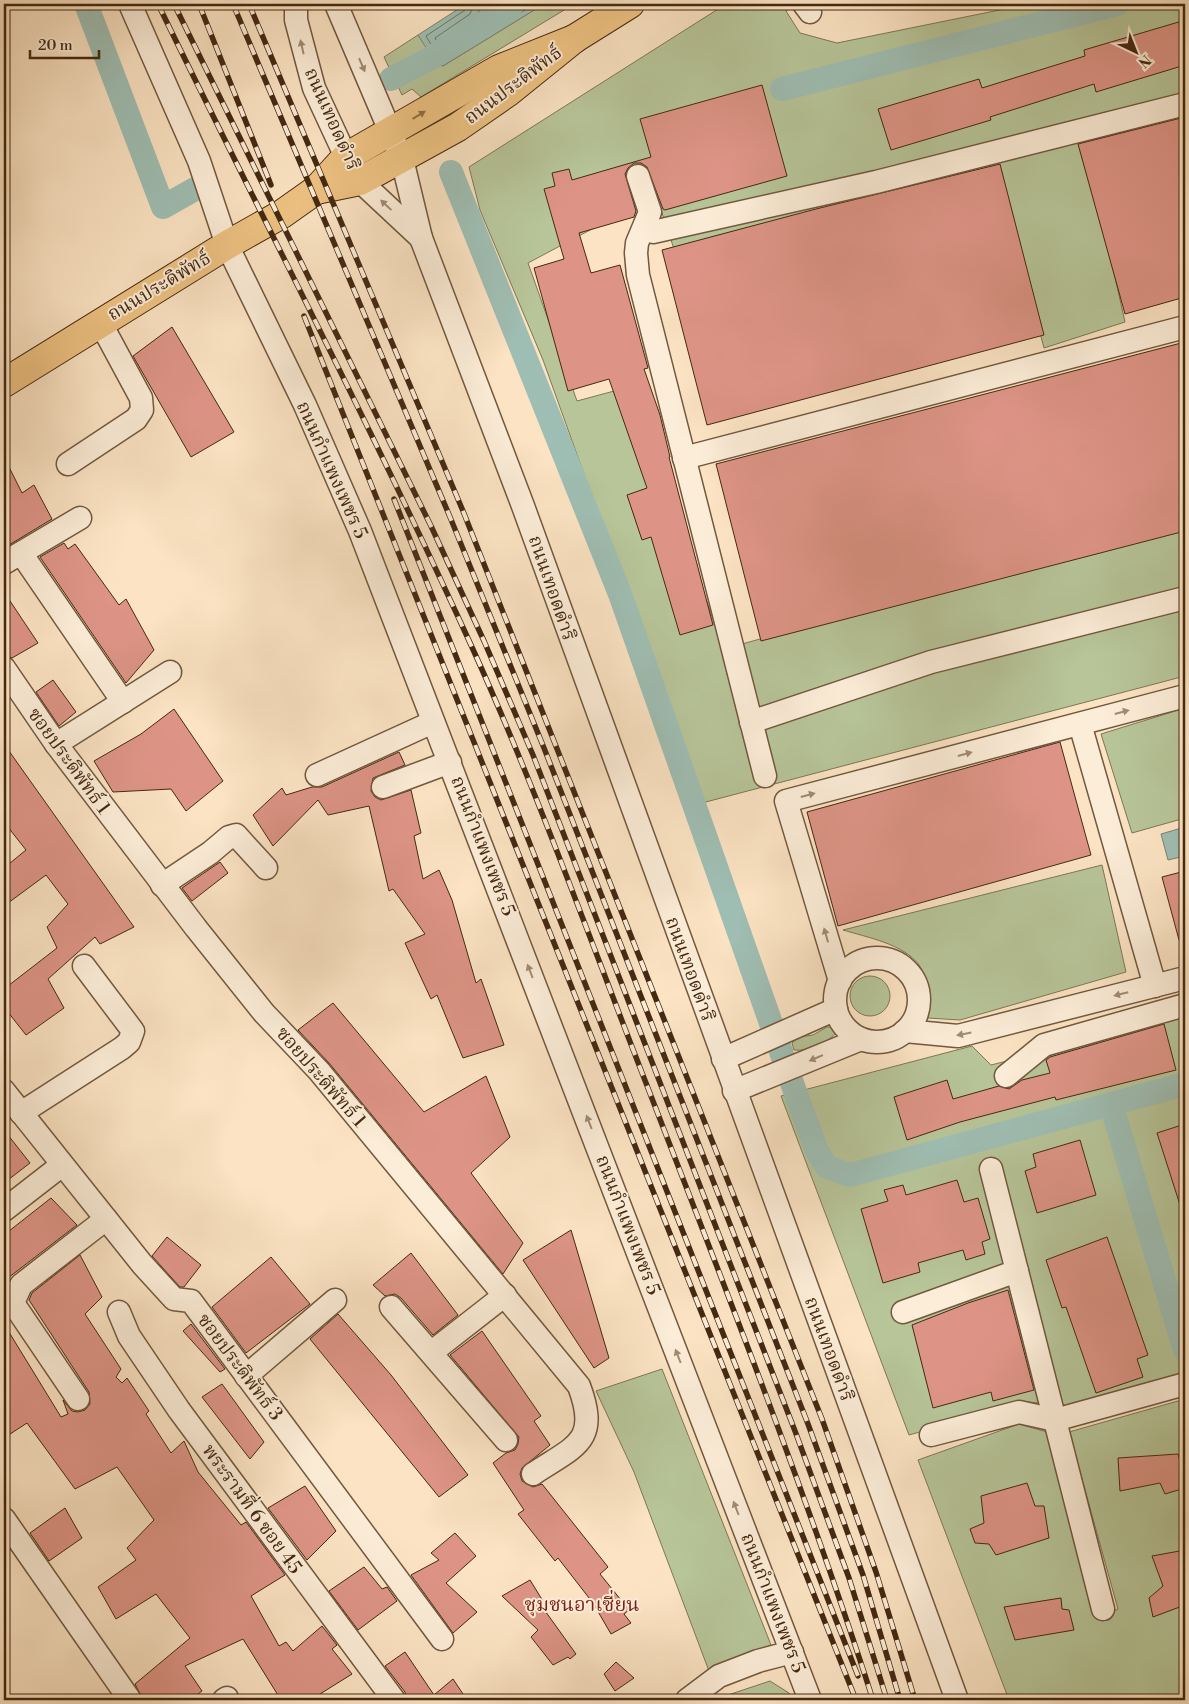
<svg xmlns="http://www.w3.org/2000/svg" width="1189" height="1704" viewBox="0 0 1189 1704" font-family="'Libre Bodoni','Noto Serif Thai',serif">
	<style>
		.green { fill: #b7c599; stroke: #7e7755 }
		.water { fill: #9fbeb3; stroke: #7b8272 }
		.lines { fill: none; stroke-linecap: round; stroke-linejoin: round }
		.shore { stroke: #727462; stroke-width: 1 }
		.canal { stroke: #9fbeb3; stroke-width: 24 }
		.building { fill: #dd9486; stroke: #442911 }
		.minor-casing { stroke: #72583e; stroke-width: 25 }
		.major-casing { stroke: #442911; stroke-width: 30 }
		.minor { stroke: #fcedd8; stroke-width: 22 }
		.major { stroke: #eec282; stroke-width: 28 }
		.rail-casing { stroke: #442911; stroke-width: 5.5 }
		.rail { stroke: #fcedd8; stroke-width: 4; stroke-dasharray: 11; stroke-linecap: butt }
		.oneway { fill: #a08b74 }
		.oneway2 { fill: #906e44 }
		.labels { text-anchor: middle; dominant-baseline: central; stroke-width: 4; stroke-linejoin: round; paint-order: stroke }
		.street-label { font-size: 19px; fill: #442911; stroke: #fcedd8 }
		.neighbourhood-label { font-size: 20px; fill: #7a1f14; stroke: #fcedd8 }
	</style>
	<rect width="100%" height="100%" fill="#fbe3c3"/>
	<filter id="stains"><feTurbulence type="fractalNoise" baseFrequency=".004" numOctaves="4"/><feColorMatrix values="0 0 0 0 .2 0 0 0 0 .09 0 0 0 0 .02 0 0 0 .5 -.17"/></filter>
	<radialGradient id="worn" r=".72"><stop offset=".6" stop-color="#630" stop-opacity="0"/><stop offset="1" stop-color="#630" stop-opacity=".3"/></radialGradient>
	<!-- green -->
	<g class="green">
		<path d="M544 4H574L421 97 412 89 402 95 384 57 418 35 443 66Z"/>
		<path d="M726 4H797L786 11 800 33 837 43 1029 4H1185V131L1088 156 1125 322 1044 348 999 178 677 258 656 195 528 263 577 401 629 387 724 649 1185 521V676L702 803 543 360 480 210 469 167Z"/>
		<path d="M1185 708V818L1132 833 1101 734Z"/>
		<path d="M1102 865 1126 972 960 1020 928 1018C927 1002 929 978 919 965 904 944 866 937 843 930Z"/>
		<circle cx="870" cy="996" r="20"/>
		<path d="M1185 1016V1374L1072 1406 1028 1402 909 1435 781 1096 972 1046 991 1065Z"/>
		<path d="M827 1027H832L837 1032C829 1042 807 1052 794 1050L792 1043 799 1037 813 1035Z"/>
		<path d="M662 1369 771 1645 709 1671 634 1472 596 1391Z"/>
		<path d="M1185 1399V1700H1009L918 1460 1019 1424 1047 1432 1099 1618 1118 1609 1069 1432Z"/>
		<path d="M770 1681 789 1693 791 1700H720L719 1698Z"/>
	</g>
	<!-- water -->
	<g class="water">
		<path d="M466 4H544L443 66 435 62 418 35Z"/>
		<path d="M1185 827V856L1168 860 1161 834Z"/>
	</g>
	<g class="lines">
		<!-- shore -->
		<g class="shore">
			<path d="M468 4 465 10 426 36 439 58 443 59 535 4"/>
			<path d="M474 4 470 14 435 38 442 51 523 4"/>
			<path d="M481 4 477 18 479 21 508 4"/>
		</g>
		<!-- canal -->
		<g class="canal">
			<path d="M86 4 163 207 195 189"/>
			<path d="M391 79 431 58 513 4"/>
			<path d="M782 89 1117 4"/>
			<path d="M451 172 620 594 798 1100 817 1151 827 1167 850 1175 1185 1084"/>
			<path d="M1111 1104 1185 1350"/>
		</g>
	</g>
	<!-- building -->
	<g class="building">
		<path d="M1182 21 1185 30V65L1096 92 1094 84 990 117 991 120 891 150 878 109 979 79 982 88 1085 56 1084 50Z"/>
		<path d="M762 85 787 176 665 210 663 209 647 167 641 163H634L628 168 625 174 636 211 634 217 579 233 591 273 620 265 648 368 644 369 660 415 670 457H669L713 625 680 635 651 537 642 540 627 495 647 488 609 379 568 391 534 268 564 259 544 189 555 186 552 173 569 169 572 180 651 157 640 119Z"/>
		<path d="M1185 117V297L1125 314 1078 144Z"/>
		<path d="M1000 164 1044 335 707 425 662 250 816 209Z"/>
		<path d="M172 327 234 432 191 457 133 356Z"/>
		<path d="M1185 342V531L761 641 716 464Z"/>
		<path d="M4 457 22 493 34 485 52 519 4 548Z"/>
		<path d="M64 543 68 549 75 544 119 605 126 599 154 650 126 683 40 557Z"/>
		<path d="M4 592 38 643 12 658 4 655Z"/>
		<path d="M53 680 76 712 59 726 36 692Z"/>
		<path d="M174 709 223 781 186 811 171 789 113 792 94 761 141 734Z"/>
		<path d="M1060 742 1091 855 838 926 807 812Z"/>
		<path d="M4 744 134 927 100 944 95 937 48 979 64 1008 26 1035 4 1007V989L57 948 47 927 68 904 46 875 4 906V868L26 850 4 822Z"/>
		<path d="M399 752 405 765 373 778 371 791 375 797 381 800 411 790 421 833 414 836 423 879 439 870 452 900 476 983 481 979 504 1045 463 1058 437 995 431 999 405 943 425 934 393 889 389 891 369 806 328 815 318 800 273 846 253 815 282 788 286 795 312 787H322Z"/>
		<path d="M220 862 228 873 192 901 182 888Z"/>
		<path d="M1185 871V939L1179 940 1162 877Z"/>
		<path d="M333 1003 424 1112 486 1076 510 1137 471 1173 523 1243 503 1274 329 1063 298 1030Z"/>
		<path d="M1164 1024 1176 1070 1056 1100 1055 1097 960 1122 907 1140 894 1097 947 1080 953 1099 999 1086 1009 1089 1022 1080 1050 1073 1046 1060 1050 1057Z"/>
		<path d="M1185 1124V1207L1181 1208 1157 1133Z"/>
		<path d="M4 1130 30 1163 4 1183Z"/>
		<path d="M1080 1140 1096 1195 1037 1213 1025 1171 1036 1167 1033 1154Z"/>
		<path d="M957 1180 964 1202 978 1198 990 1239 982 1242 985 1254 966 1260 963 1250 918 1263 920 1272 883 1283 861 1209 888 1201 884 1190 903 1185 906 1195Z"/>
		<path d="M51 1198 77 1225 4 1281V1235Z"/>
		<path d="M571 1230 609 1358 594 1368 523 1260Z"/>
		<path d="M167 1237 201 1265 184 1287H180L152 1256Z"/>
		<path d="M1107 1237 1148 1355 1137 1359 1143 1377 1096 1393 1066 1307 1062 1308 1046 1260Z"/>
		<path d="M411 1253 458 1315 433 1335 401 1298 395 1294 385 1296 373 1285Z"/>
		<path d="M80 1255 102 1297 85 1314 121 1369 116 1377 122 1383 127 1378 149 1411 146 1414 171 1453 184 1441 198 1472 241 1525 246 1522 285 1575 251 1596 279 1646 286 1642 293 1651 322 1626 337 1645 332 1649 352 1674 320 1694 324 1700H281L243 1639 185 1666 202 1691 190 1700H143L135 1684 190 1638 156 1594 116 1619 98 1587 136 1560 127 1548 154 1520 117 1467 75 1489 27 1423 4 1438V1324L61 1417 68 1414 63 1400 72 1411 78 1412 85 1410 90 1404 89 1392 29 1300 32 1293Z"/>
		<path d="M271 1257 310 1304 246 1353 212 1307Z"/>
		<path d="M1008 1290 1034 1390 993 1401 991 1392 933 1408 912 1325 968 1303Z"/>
		<path d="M338 1314 391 1375 468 1475 439 1497 310 1339Z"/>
		<path d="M191 1324 225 1369 220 1372 183 1331Z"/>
		<path d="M482 1331 541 1416 534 1421 550 1445 522 1468 520 1474 522 1481 533 1487 542 1484 608 1567 600 1574 629 1610 624 1614 631 1623 611 1634 593 1603 558 1558 555 1561 518 1514 524 1510 493 1463 506 1453 515 1450 518 1444 519 1437 450 1355Z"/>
		<path d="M222 1384 264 1442 250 1459 202 1397Z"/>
		<path d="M1178 1454 1185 1479V1488L1165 1494 1160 1483 1120 1491 1118 1458Z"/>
		<path d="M1027 1483 1035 1506H1044L1049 1538 996 1555 989 1544 975 1543 970 1529 984 1523 981 1496Z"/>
		<path d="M305 1486 336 1531 307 1560 268 1508Z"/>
		<path d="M65 1508 82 1538 49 1561 30 1533Z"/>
		<path d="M455 1533 476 1556 446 1583 477 1612 453 1633 411 1575 439 1560 431 1553Z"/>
		<path d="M1185 1550V1605L1153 1617 1149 1598 1163 1586 1152 1556Z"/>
		<path d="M364 1567 382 1589 387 1587 397 1601 358 1630 329 1591Z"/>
		<path d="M530 1580 546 1606 543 1608 576 1654 570 1659 568 1657 553 1665 531 1637 538 1630 502 1596Z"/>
		<path d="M1061 1598 1062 1609 1069 1610 1074 1630 1015 1640 1004 1607Z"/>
		<path d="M405 1652 434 1695 453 1679 467 1700H407L405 1692 385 1666Z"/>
		<path d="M616 1662 634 1678 615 1691 604 1674Z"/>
	</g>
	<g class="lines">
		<!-- minor casing -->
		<g class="minor-casing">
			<g id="minor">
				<path d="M130 4 199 161 227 245 305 405 360 531 810 1700"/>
				<path d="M296 4V20L314 88 346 157 360 181 421 238"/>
				<path d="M336 4 402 159 421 238 523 506 957 1700"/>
				<path d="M804 4 810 12"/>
				<path d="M638 176 650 212 637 243 636 253 638 275 765 776"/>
				<path d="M653 232 876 182 1185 104"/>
				<path d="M684 458 1185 327"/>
				<path d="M68 464 136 419 142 410 141 398 100 322"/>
				<path d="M21 553 123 702"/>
				<path d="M4 563 80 518"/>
				<path d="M4 668 56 744 196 928 264 1013 319 1071 579 1386C600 1442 575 1446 533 1474"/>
				<path d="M751 722 931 662 1185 598"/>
				<path d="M1080 724 1155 986"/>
				<path d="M56 744 170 672"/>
				<path d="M317 775 433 722"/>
				<path d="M383 787 450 762"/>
				<path d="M162 885 210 853 229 837 236 835 266 868"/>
				<circle cx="877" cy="1000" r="42"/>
				<path d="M840 981 786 801 1185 696"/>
				<path d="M905 1031 958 1036 1185 978"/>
				<path d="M723 1059 836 1009"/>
				<path d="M1006 1076 1044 1045 1185 1005"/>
				<path d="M4 1091 142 1264 174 1299 191 1301 442 1639"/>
				<path d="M734 1091 861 1039"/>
				<path d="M21 1113 122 1048 129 1042 133 1031 84 966"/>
				<path d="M991 1169 1103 1609"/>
				<path d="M4 1210 62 1165"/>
				<path d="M391 1307 506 1440"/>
				<path d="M119 1312 129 1336 179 1410 394 1700"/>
				<path d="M903 1312 1017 1271"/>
				<path d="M432 1352 505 1295"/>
				<path d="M246 1376 335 1300"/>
				<path d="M78 1399 13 1303 21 1285 106 1219"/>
				<path d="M931 1435 1019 1412 1055 1420 1185 1384"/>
				<path d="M4 1519 130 1700"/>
				<path d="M224 1700 227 1698"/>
				<path d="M687 1700 719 1676 758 1661 792 1652"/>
			</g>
		</g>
		<!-- major casing -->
		<g class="major-casing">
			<g id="major">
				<path d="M316 190 360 181 458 127 507 93 574 39 630 4"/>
				<path d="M4 383 227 245 282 214 316 190 346 157 499 69 574 39"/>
			</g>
		</g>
		<!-- minor -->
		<use href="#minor" class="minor"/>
		<!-- major -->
		<use href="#major" class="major"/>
		<!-- rail casing -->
		<g class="rail-casing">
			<g id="rail">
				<path d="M158 4C262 218 372 428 471 645 536 788 589 937 646 1083 725 1288 806 1491 873 1700"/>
				<path d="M174 4 431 526 484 641 533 755 795 1431 849 1578 887 1700"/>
				<path d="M199 4 271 185"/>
				<path d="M233 4 450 517 544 748 808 1424 863 1575 900 1700"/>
				<path d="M249 4 463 511 822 1419 876 1572 915 1700"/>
				<path d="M304 316 856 1700"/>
				<path d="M394 499 858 1676"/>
			</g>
		</g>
		<!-- rail -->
		<use href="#rail" class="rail"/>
	</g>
	<!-- one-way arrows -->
	<defs><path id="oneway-solid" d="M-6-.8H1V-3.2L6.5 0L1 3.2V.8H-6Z" transform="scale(1.25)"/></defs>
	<g class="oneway">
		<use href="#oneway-solid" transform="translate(302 47) rotate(-103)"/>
		<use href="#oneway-solid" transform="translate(362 65) rotate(67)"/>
		<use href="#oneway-solid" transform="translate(386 205) rotate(-137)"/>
		<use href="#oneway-solid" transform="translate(1122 712) rotate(-15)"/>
		<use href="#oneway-solid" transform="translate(965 754) rotate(-15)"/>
		<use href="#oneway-solid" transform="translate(808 795) rotate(-15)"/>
		<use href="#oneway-solid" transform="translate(826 935) rotate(-106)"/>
		<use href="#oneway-solid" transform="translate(530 971) rotate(-111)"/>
		<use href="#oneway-solid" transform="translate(1121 994) rotate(166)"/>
		<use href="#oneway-solid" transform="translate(964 1034) rotate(169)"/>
		<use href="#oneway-solid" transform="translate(816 1058) rotate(157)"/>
		<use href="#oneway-solid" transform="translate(589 1122) rotate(-111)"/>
		<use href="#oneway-solid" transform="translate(678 1356) rotate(-111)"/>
		<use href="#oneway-solid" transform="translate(736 1508) rotate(-111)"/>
	</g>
	<use class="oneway2" href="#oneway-solid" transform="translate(419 115) rotate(-31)"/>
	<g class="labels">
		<!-- street labels -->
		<g class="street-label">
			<text transform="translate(513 85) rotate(-37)">ถนนประดิพัทธ์</text>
			<text transform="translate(332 119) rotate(66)">ถนนเทอดดำริ</text>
			<text transform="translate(159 286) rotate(-31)">ถนนประดิพัทธ์</text>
			<text transform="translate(332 470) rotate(66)">ถนนกำแพงเพชร 5</text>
			<text transform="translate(552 588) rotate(71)">ถนนเทอดดำริ</text>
			<text transform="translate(69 761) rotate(54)">ซอยประดิพัทธ์ 1</text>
			<text transform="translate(483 846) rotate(69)">ถนนกำแพงเพชร 5</text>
			<text transform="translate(690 969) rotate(70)">ถนนเทอดดำริ</text>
			<text transform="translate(321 1077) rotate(49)">ซอยประดิพัทธ์ 1</text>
			<text transform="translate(628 1225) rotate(69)">ถนนกำแพงเพชร 5</text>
			<text transform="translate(829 1349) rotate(70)">ถนนเทอดดำริ</text>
			<text transform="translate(240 1367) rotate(53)">ซอยประดิพัทธ์ 3</text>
			<text transform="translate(252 1509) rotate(54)">พระรามที่ 6 ซอย 45</text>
			<text transform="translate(773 1603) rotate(69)">ถนนกำแพงเพชร 5</text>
		</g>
		<!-- neighbourhood labels -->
		<g class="neighbourhood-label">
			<text x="582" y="1605">ชุมชนอาเซี่ยน</text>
		</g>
	</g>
	<!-- margin -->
	<rect width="1189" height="1704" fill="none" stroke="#fbe3c3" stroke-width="20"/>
	<rect x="5" y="5" width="1179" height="1694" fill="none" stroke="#442911" stroke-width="2.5"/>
	<rect x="10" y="10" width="1169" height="1684" fill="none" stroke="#442911"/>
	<!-- north arrow -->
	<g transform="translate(1136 52) rotate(137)" stroke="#fcedd8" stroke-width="4" paint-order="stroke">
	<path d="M0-4L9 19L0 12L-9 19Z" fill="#442911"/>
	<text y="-8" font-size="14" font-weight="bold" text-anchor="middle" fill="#442911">N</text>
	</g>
	<!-- scale -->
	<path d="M30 50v8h69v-8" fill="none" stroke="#442911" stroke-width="2.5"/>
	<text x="38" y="50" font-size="15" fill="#442911" stroke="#fcedd8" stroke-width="4" paint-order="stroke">20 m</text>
	<rect width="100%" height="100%" filter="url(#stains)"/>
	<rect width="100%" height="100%" fill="url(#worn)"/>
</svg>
